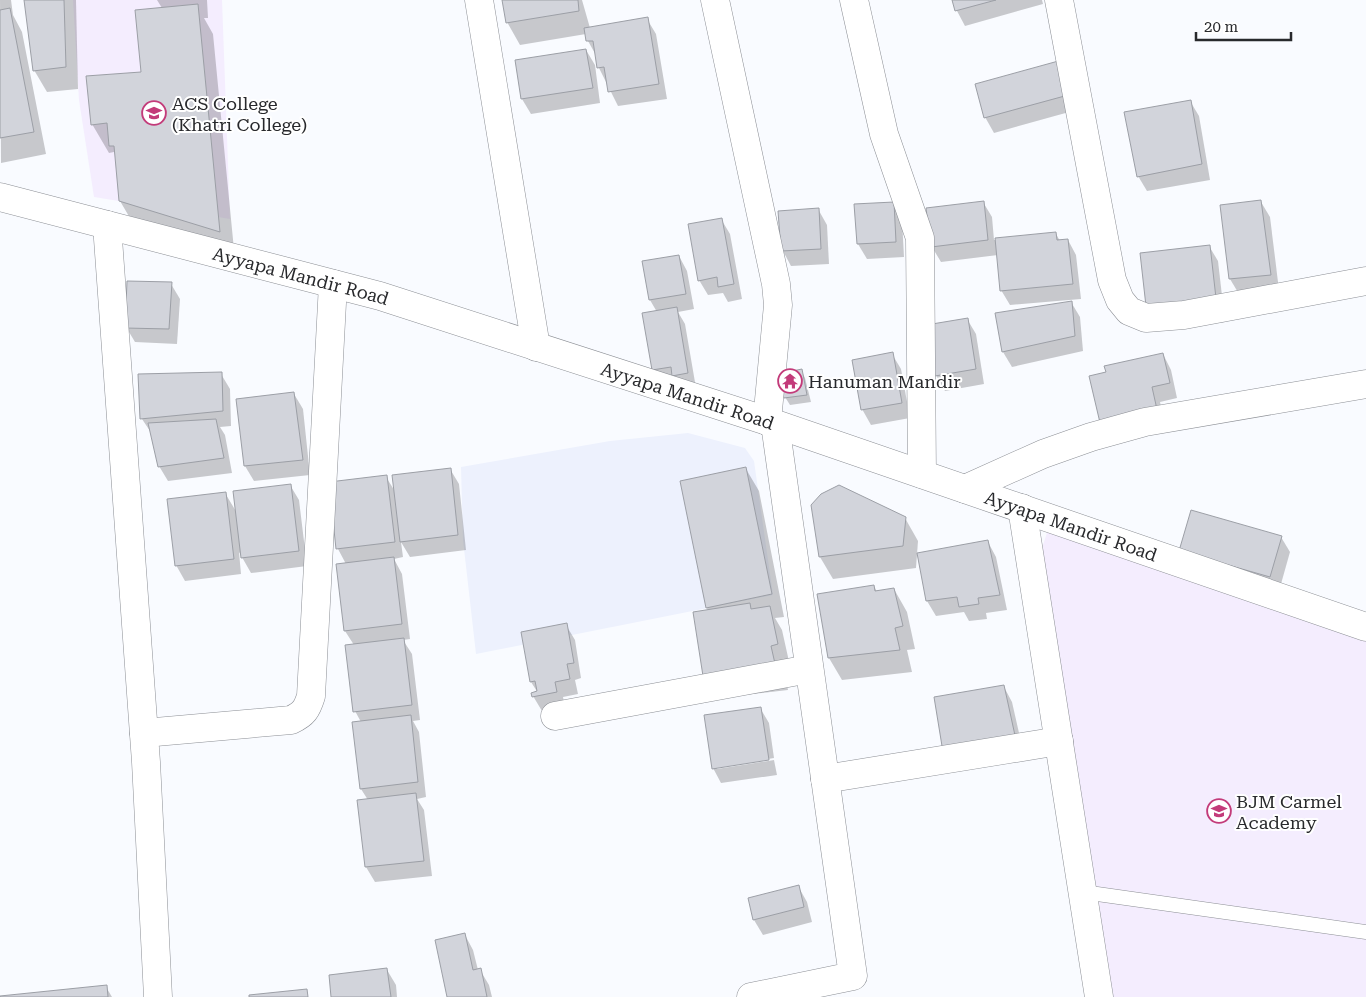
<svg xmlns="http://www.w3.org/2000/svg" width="1366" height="997" viewBox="0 0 1366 997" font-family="'Roboto Serif',serif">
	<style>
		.built { fill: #edf1fd }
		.education { fill: #f4edfe }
		.shadow { fill: #0003 }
		.building { fill: #d2d4db; stroke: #9c9fa6 }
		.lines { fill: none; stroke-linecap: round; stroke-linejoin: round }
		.service-casing { stroke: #8c8f95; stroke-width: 15 }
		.minor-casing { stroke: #8c8f95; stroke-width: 29 }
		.tertiary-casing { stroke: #8c8f95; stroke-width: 29 }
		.service { stroke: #fff; stroke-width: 14 }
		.minor { stroke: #fff; stroke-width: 28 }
		.tertiary { stroke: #fff; stroke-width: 28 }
		.labels { text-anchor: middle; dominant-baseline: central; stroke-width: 4; stroke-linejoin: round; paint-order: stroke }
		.poi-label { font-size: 18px; fill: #28292c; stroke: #fff; text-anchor: start }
		.street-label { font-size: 18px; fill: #28292c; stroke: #fff }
	</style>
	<rect width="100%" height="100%" fill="#f9fbff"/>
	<!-- built -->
	<path class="built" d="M688 433 745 448 754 461 773 595 476 654 463 540 461 467 610 441Z"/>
	<!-- education -->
	<g class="education">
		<path d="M73 0H222L230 219 94 197 79 100Z"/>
		<path d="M1052 518 1366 625V997H1108L1029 587Z"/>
	</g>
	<!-- shadow -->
	<g class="shadow">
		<path d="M0 0H11L13 15 22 32 46 154 1 163Z"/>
		<path d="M25 0H76L78 89 47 92 34 70Z"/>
		<path d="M157 0H207L208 18H204L213 34 235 260 137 230 120 201 116 157 114 152 109 153 92 124 142 73 162 8Z"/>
		<path d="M504 0H582L590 28 647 19 656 34 667 99 618 106 599 68 597 57 588 41 586 34 520 45 507 22Z"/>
		<path d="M954 0H1042L1043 4 965 26 957 11Z"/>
		<path d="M586 50 595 65 600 103 531 114 522 99 516 61Z"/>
		<path d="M1070 76 1080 109 994 133 985 117Z"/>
		<path d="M1190 101 1199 116 1210 180 1147 191 1138 176Z"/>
		<path d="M983 202 992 217 994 240 1056 234 1060 241 1068 240 1076 255 1081 299 1010 305 1001 290 998 255 941 262 932 247Z"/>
		<path d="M1261 202 1270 217 1279 290 1239 294 1230 279 1221 206Z"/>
		<path d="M893 203 902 219 904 257 867 259 858 244 856 206Z"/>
		<path d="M818 209 827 225 829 264 791 266 783 251Z"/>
		<path d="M721 219 730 234 742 299 728 302 723 293 708 295 699 280Z"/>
		<path d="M1209 246 1218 261 1225 322 1157 330Z"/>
		<path d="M679 256 687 271 694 309 678 312 685 324 696 388 653 370 657 312 650 300 644 262Z"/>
		<path d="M171 284 180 299 177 344 135 342 126 327Z"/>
		<path d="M1071 302 1080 317 1083 351 1012 367 1003 352Z"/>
		<path d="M967 319 976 334 984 384 945 391 936 375Z"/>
		<path d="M892 354 901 369 910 418 871 425 862 409Z"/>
		<path d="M1163 354 1171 370 1177 398 1160 402 1166 429 1107 373Z"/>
		<path d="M801 370 805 378 811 402 790 405 785 397Z"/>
		<path d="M221 374 230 389 231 426 220 427 225 435 232 473 168 481 159 466 152 434 142 419Z"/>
		<path d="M294 394 303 409 310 475 254 481 245 466 238 400Z"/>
		<path d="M450 469 459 484 466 550 410 557 401 542 403 557 394 559 402 574 410 639 403 640 412 654 420 720 413 721 419 732 426 797 417 799 424 810 432 876 375 882 366 867 359 801 368 800 361 789 354 723 361 722 355 711 354 645 345 631 346 564 338 549 330 483 386 477 396 493Z"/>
		<path d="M746 469 759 491 784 617 775 618 782 630 790 666 783 668 788 690 717 698 707 607Z"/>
		<path d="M290 485 299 500 307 566 251 573 239 552 241 574 185 581 176 565 225 493 237 513Z"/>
		<path d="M813 505 905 518 918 541 916 568 833 579 820 557Z"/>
		<path d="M1281 537 1290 552 1279 591 1181 550Z"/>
		<path d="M988 542 996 557 1007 610 986 613 987 619 969 621 964 612 936 616 927 601 919 554Z"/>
		<path d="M874 586 877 592 894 589 907 612 915 649 907 650 912 672 842 680 829 658Z"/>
		<path d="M566 625 575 640 581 678 575 680 578 694 563 697 565 707 542 711 533 696 538 693 531 682Z"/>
		<path d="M1004 687 1012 702 1024 755 952 761Z"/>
		<path d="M760 708 769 723 774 758 717 767V769L774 760 777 775 721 783 713 768Z"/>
		<path d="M798 886 807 902 812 922 763 935 754 920Z"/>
		<path d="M465 935 473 950 478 970H480L489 985 492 997H448Z"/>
		<path d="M387 970 396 985 397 997H332Z"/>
		<path d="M106 987 112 997H4Z"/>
	</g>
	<!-- building -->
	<g class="building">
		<path d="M24 0H64L66 67 33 71Z"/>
		<path d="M502 0H578L579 11 506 23Z"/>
		<path d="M952 0H996L955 11Z"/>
		<path d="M198 4 220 232 119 201 114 146H109L107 123 91 125 86 76 141 72 135 10Z"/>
		<path d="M10 8 34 132 0 138V10Z"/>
		<path d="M648 17 659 84 608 92 604 67 597 68 593 41H586L584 28Z"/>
		<path d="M586 49 593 88 521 99 515 60Z"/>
		<path d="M1062 60 1072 94 984 118 975 84Z"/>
		<path d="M1191 100 1202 164 1137 177 1124 112Z"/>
		<path d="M1261 200 1271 275 1229 279 1220 205Z"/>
		<path d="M984 201 988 240 931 247 926 208Z"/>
		<path d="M894 202 896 242 857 244 854 204Z"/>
		<path d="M819 208 821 249 781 251 778 211Z"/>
		<path d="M722 218 734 284 718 287 717 277 698 281 688 224Z"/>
		<path d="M1056 232 1057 240 1068 239 1073 284 1000 291 995 238Z"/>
		<path d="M1210 245 1217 307 1147 315 1140 253Z"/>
		<path d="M679 255 686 294 649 300 642 261Z"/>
		<path d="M127 281 172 282 169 329 125 328Z"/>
		<path d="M1072 301 1075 336 1002 352 995 313Z"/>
		<path d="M677 307 688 373 672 376 671 367 652 370 642 313Z"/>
		<path d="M968 318 976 369 935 376 926 325Z"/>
		<path d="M893 352 902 403 861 410 852 360Z"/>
		<path d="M1163 353 1170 383 1152 387 1158 414 1101 427 1089 376 1106 372 1104 366Z"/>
		<path d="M802 369 807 395 784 398 773 375Z"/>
		<path d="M222 372 223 411 140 419 138 374Z"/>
		<path d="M294 392 303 460 244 466 236 399Z"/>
		<path d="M216 419 224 458 158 467 148 423Z"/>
		<path d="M746 467 772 594 706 608 680 481Z"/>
		<path d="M451 468 458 535 400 542 392 475Z"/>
		<path d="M387 475 395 542 336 549 329 482Z"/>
		<path d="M291 484 299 551 241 558 233 491Z"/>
		<path d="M839 485 906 517 903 546 819 557 811 505 821 494Z"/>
		<path d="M226 492 234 559 175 566 167 499Z"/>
		<path d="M1191 510 1282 536 1270 577 1179 551Z"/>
		<path d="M988 540 1000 595 978 598 979 604 959 607 957 597 926 601 917 553Z"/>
		<path d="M394 557 402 624 344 631 336 564Z"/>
		<path d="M874 585 875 591 894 588 903 626 895 628 900 650 828 658 817 594Z"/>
		<path d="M750 603 751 609 770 606 778 644 771 646 776 668 703 676 693 612Z"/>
		<path d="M567 623 574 663 567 664 570 679 555 682 557 692 532 697 531 693 537 691 535 681 530 682 521 632Z"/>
		<path d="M404 638 412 705 353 712 345 645Z"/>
		<path d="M1004 685 1016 740 942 746 934 697Z"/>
		<path d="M761 707 769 760 712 769 704 715Z"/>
		<path d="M411 715 418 782 360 789 352 722Z"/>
		<path d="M416 793 424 861 365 867 357 800Z"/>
		<path d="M799 885 804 907 753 920 748 898Z"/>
		<path d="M465 933 473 970 481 968 487 997H447L435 940Z"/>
		<path d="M387 968 391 997H331L329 975Z"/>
		<path d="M107 985 108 997H0V996Z"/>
		<path d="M307 989 308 997H249V995Z"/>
	</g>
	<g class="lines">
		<!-- service casing -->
		<g class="service-casing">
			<path id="service" d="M1083 892 1366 932"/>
		</g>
		<!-- minor casing -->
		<g class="minor-casing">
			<g id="minor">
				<path d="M479 0 536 347"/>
				<path d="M715 0 776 284 778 305 767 421"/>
				<path d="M854 0 884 134 920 238 922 474"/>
				<path d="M1059 0 1112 280 1120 300 1129 311 1146 318 1184 315 1366 281"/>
				<path d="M107 225 146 762 158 997"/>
				<path d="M965 489 1043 454 1091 437 1145 422 1366 384"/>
				<path d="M1022 508 1099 997"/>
				<path d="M555 716 809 669"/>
				<path d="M144 733 291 720C304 714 307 709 311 696L333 284"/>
				<path d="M825 779 1059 741"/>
				<path d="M751 997 853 976 775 424"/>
			</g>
		</g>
		<!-- tertiary casing -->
		<g class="tertiary-casing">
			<g id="tertiary">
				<path id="s1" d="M0 197 380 296 767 421 1366 627"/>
			</g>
		</g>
		<!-- service -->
		<use href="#service" class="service"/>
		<!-- minor -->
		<use href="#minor" class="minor"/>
		<!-- tertiary -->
		<use href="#tertiary" class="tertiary"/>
	</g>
	<!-- icons -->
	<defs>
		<g id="university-ring" transform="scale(1.25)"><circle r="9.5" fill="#fff" stroke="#c33b7a" stroke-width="1.5"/><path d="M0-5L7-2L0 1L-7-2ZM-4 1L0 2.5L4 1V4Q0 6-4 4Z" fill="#c33b7a"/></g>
		<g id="temple-ring" transform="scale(1.25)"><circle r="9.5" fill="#fff" stroke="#c33b7a" stroke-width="1.5"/><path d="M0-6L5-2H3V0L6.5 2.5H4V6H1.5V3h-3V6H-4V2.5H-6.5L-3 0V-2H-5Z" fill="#c33b7a"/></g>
		<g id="school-ring" transform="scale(1.25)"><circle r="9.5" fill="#fff" stroke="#c33b7a" stroke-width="1.5"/><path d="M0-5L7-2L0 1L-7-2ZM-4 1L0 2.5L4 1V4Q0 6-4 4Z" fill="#c33b7a"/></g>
	</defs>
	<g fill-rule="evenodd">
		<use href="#university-ring" x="154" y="113"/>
		<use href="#temple-ring" x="790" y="381"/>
		<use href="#school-ring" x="1219" y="811"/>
	</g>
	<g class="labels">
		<!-- poi labels -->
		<g class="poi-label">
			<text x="172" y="103">ACS College<tspan x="172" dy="21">(Khatri College)</tspan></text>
			<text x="808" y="381">Hanuman Mandir</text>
			<text x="1236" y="801">BJM Carmel<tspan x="1236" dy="21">Academy</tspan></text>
		</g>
		<!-- street labels -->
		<g class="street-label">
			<text stroke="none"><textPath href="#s1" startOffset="311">Ayyapa Mandir Road</textPath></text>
			<text stroke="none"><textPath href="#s1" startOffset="716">Ayyapa Mandir Road</textPath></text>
			<text stroke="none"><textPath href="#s1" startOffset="1121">Ayyapa Mandir Road</textPath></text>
		</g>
	</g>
	<!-- scale -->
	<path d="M1196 32v8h95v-8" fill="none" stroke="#28292c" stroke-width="2.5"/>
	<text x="1204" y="32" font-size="15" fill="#28292c" stroke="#ffffff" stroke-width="4" paint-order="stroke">20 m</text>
</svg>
